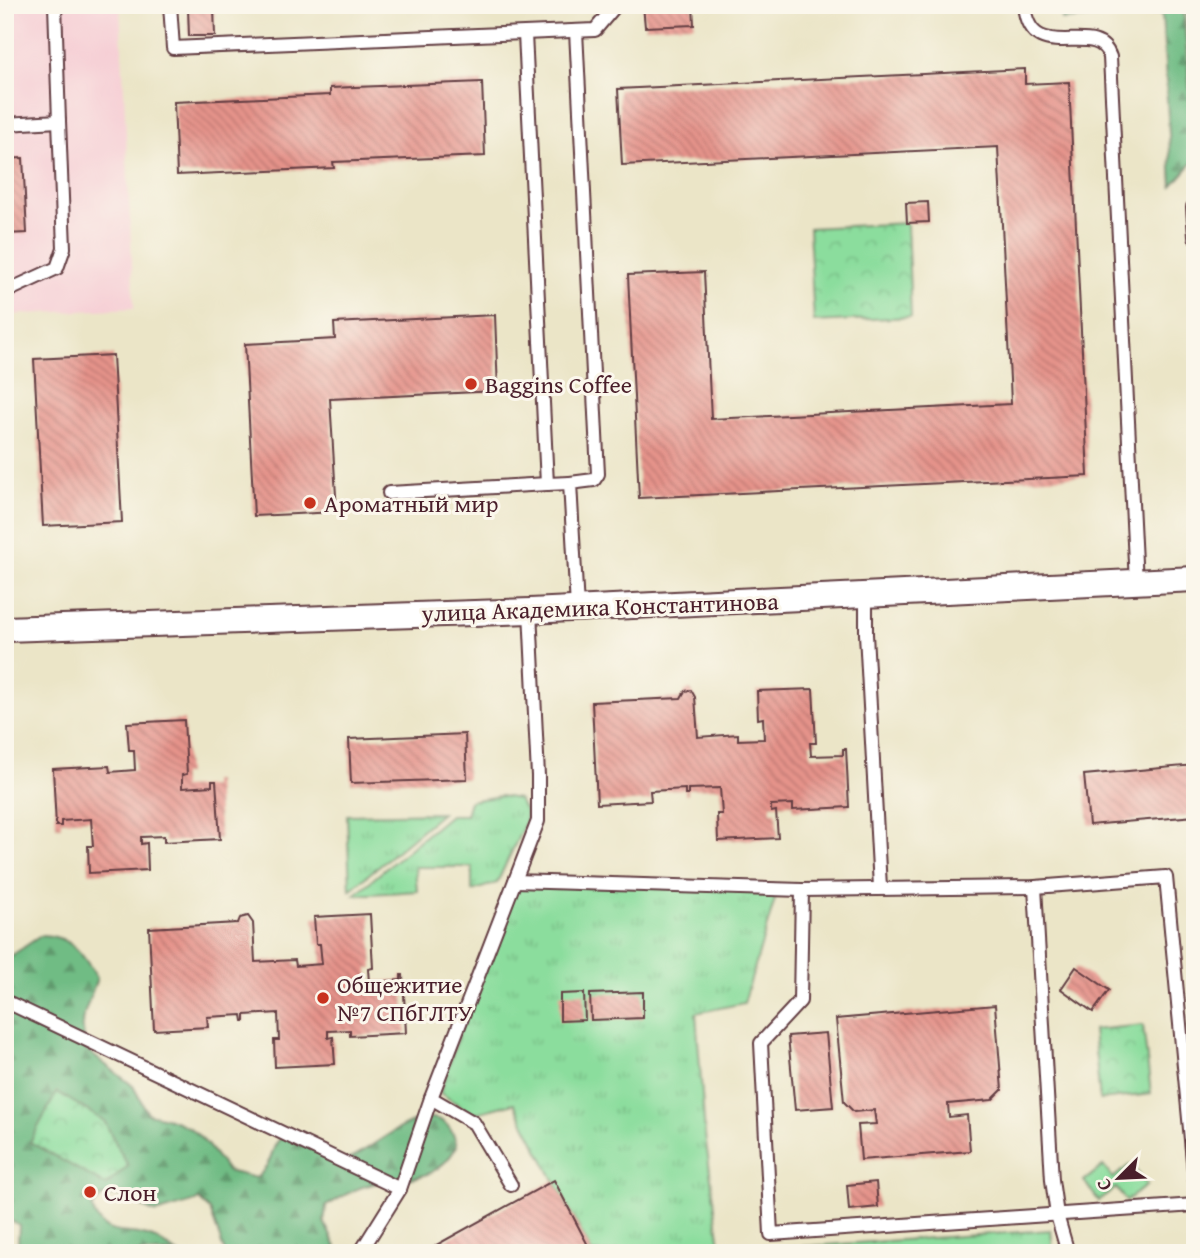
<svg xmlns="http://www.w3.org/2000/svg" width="1200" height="1258" viewBox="0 0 1200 1258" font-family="'Gentium Book Plus',serif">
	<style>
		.built { fill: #f6cfd5 }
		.grass { fill: url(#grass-tufts); stroke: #6a7e64; stroke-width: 2 }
		.forest { fill: url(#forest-firs); stroke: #5d6e58; stroke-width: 2 }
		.park { fill: url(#park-crowns); stroke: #6a7e64; stroke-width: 2 }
		.pitch { fill: #8bdd9d; stroke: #6a7e64; stroke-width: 2 }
		.building { fill: url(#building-back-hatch) }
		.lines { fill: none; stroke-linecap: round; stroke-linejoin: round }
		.service-casing { stroke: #623d42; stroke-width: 16 }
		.minor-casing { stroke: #623d42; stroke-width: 28 }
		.service { stroke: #fff; stroke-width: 12 }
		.minor { stroke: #fff; stroke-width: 24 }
		.poi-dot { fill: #c8321e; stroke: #fbf7ec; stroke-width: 2.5 }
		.labels { text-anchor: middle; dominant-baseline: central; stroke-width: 6; stroke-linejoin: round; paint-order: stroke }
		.poi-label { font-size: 24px; fill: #4a1f2b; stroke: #fbf7ec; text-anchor: start }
		.street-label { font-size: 24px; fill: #4a1f2b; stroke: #fbf7ec }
	</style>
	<defs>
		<pattern id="grass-tufts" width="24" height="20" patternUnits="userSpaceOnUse" patternTransform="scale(1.75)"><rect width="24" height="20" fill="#8bdd9d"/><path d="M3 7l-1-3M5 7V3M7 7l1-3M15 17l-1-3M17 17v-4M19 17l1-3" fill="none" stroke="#79bd87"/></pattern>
		<pattern id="forest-firs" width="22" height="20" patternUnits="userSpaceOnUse" patternTransform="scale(1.75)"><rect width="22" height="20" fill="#70bc84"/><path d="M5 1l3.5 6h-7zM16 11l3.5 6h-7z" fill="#5e986c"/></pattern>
		<pattern id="park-crowns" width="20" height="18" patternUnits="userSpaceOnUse" patternTransform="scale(1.75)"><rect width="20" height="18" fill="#8bdd9d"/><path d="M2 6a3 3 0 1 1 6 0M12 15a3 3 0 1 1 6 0" fill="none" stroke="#79bd87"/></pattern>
		<pattern id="building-back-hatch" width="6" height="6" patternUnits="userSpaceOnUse" patternTransform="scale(1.75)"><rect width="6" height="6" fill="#e5938a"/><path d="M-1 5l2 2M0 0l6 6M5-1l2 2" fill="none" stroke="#bc7771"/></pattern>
	</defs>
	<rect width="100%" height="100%" fill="#fbf7ec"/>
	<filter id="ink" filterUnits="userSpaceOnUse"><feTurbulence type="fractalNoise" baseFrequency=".0143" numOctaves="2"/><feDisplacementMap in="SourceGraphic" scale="14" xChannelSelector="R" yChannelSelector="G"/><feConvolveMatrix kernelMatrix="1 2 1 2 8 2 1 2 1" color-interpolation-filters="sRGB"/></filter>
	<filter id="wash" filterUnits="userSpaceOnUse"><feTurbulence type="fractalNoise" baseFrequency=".00686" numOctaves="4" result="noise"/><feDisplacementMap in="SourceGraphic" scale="28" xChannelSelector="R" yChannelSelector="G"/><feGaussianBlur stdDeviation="1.57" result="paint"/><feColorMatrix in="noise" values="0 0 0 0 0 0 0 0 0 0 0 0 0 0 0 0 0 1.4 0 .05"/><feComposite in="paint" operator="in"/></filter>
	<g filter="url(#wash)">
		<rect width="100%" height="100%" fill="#ebe5c7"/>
		<!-- built -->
		<path class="built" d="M5 5H120L134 308 5 315Z"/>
		<!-- grass -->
		<g class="grass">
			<path d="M1186 5H1195V128Z"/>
			<path d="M500 796 518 799 526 812 525 823 497 883 472 891V867H415L417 891 354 895 450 815H466L470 801Z"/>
			<path d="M442 813 350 890 347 815Z"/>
			<path d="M515 881 778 889 744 1003 696 1013 705 1135 721 1252 1051 1230 1053 1253H592L514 1103 473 1114 440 1093 458 1037Z"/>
		</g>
		<!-- forest -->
		<g class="forest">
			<path d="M1061 5H1183L1195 160 1172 186 1162 13 1062 20Z"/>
			<path d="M42 935C72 936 83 954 97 978L82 1020 85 1049 133 1086 148 1114C194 1122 201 1136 227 1171L256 1178C281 1158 263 1135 301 1132L335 1161C340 1161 346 1161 351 1158 381 1144 442 1083 457 1146 434 1187 403 1175 366 1186 352 1189 339 1199 326 1206L324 1222 339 1253H225L210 1210 199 1200 156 1213 116 1195 102 1196 92 1208C104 1242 126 1227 153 1238 161 1241 170 1248 177 1253H5L18 1244 19 1225 5 1217V960Z"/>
		</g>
		<!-- park -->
		<g class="park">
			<path d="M907 223 911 317 814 322 809 228Z"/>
			<path d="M1143 1025 1151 1094 1100 1100 1093 1030Z"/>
			<path d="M57 1092 104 1121 128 1166 106 1185 30 1142Z"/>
		</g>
		<!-- pitch -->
		<path class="pitch" d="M1131 1164 1147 1185 1126 1201 1116 1188 1099 1201 1084 1181 1103 1166 1113 1178Z"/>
		<g id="blocks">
			<!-- building -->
			<g class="building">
				<path d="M643 5H693L694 25 645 27Z"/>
				<path d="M188 8H214L215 36H189Z"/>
				<path d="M1025 69V84L1069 82 1088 476 639 498 628 275 704 272 711 419 1011 404 1010 380 998 147 622 165 618 89Z"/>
				<path d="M482 82 485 156 333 162 334 168 177 175 174 102 330 95V88Z"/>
				<path d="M23 158 27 233 5 234V159Z"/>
				<path d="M928 202 929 222 907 223 906 203Z"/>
				<path d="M495 315 498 391 330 399 337 512 254 516 245 344 335 339 334 323Z"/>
				<path d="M113 355 122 522 43 526 34 359Z"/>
				<path d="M813 689 816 743H810L811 756 843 755V749H846L849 807 793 810V804L771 805V812L776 811 778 838 718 841 717 814H722L720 788 688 789V795H685V789L650 791 651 801 597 804 592 702 681 698 685 691 691 690 695 697 698 737 738 734V740L764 739 763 718 758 719 757 691Z"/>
				<path d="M184 720 187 774 182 775V788L212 786V781H216L220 839 164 842V836L141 837V844L147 843 148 870 89 873 88 846H93L91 819 61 821V826H56L53 769 109 766 110 772 135 770 134 750H129L127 723Z"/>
				<path d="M465 734 467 779 351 783 349 739Z"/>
				<path d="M1195 765V816L1089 825 1084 775Z"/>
				<path d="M370 914 373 968 368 969 369 982 401 980V975H403L406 1033 350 1036V1030L328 1031V1038L333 1037 335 1064 275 1067 274 1040H279L278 1013 245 1015V1021H243L242 1015 207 1017 208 1027 154 1030 149 928 238 923 240 918 248 916 253 923 255 962 295 960 296 966 322 964 320 944H316L314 917Z"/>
				<path d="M1076 967 1109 990 1093 1012 1061 989Z"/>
				<path d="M643 992V1018L591 1020 590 994Z"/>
				<path d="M584 993 585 1020 560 1021V994Z"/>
				<path d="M995 1005 1002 1090 992 1100 948 1104 949 1117 967 1115 970 1151 861 1160 858 1125 876 1124 874 1110 854 1112 844 1102 836 1019Z"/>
				<path d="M826 1033 833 1107 795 1110 788 1036Z"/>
				<path d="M554 1180 592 1253H422Z"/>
				<path d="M876 1182 878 1207 849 1210 847 1185Z"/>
			</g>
		</g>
	</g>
	<g filter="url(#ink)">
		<use href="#blocks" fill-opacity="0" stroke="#623d42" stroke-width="2"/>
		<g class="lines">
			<!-- service casing -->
			<g class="service-casing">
				<g id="service">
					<path d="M170 5 173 48 595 30 616 5"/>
					<path d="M1024 5C1030 70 1097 16 1110 57L1136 583"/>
					<path d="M576 31 598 474 594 480 570 483 577 608"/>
					<path d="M525 34 547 484 570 483"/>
					<path d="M5 124 59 121 55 5"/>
					<path d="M1195 205 1193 207 1195 237"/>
					<path d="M5 292 57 268 64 248 59 121"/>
					<path d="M389 493 547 484"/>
					<path d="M866 595V634L880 887"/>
					<path d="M515 881 802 890 1035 887 1166 877 1195 1182"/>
					<path d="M1035 887 1052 1180 1057 1215 1068 1253"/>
					<path d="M802 890 800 1001 761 1043 771 1234 1195 1205"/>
					<path d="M5 1001 400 1189"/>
					<path d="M431 1098 474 1123 511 1185"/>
					<path d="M360 1253 400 1189 431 1098 538 821V776L530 611"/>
				</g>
			</g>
			<!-- minor casing -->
			<g class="minor-casing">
				<path id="minor" d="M5 629 530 611 1195 579"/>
			</g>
			<!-- service -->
			<use href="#service" class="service"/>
			<!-- minor -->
			<use href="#minor" class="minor"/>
		</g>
	</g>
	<!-- markers -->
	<g class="poi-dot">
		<circle cx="471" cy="384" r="7"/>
		<circle cx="310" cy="503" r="7"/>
		<circle cx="323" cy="998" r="7"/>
		<circle cx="90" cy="1192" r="7"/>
	</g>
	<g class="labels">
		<!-- poi labels -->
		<g class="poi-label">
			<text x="485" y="384">Baggins Coffee</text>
			<text x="324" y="503">Ароматный мир</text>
			<text x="337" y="984">Общежитие<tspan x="337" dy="28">№7 СПбГЛТУ</tspan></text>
			<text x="104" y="1192">Слон</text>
		</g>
		<!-- street labels -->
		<g class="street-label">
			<text transform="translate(600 607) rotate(-2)">улица Академика Константинова</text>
		</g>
	</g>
	<!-- margin -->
	<rect width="1200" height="1258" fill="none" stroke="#fbf7ec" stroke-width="28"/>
	<!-- north arrow -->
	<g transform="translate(1119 1178) rotate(246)" stroke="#fbf7ec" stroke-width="5" paint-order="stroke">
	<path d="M0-5L12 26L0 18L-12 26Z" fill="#4a1f2b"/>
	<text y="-10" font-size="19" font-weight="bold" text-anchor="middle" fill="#4a1f2b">С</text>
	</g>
</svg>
